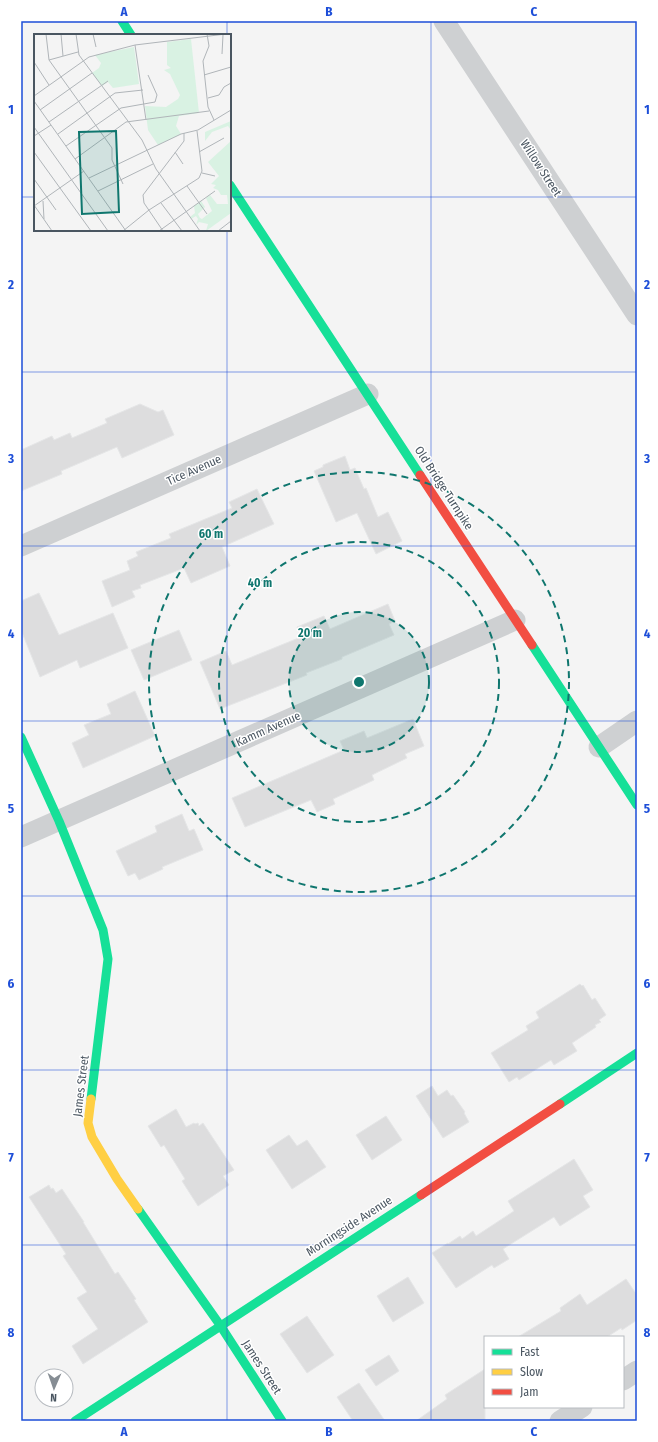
<svg xmlns="http://www.w3.org/2000/svg" width="658" height="1442" viewBox="0 0 658 1442" font-family="'Fira Sans Condensed',sans-serif">
	<style>
		.building { fill: #ddddde; stroke: #e5e6e7 }
		.lines { fill: none; stroke-linecap: round; stroke-linejoin: round }
		.street { stroke: #ced0d2; stroke-width: 21 }
		.fast { stroke: #16e098; stroke-width: 9 }
		.slow { stroke: #ffcf43; stroke-width: 9 }
		.jam { stroke: #f24e42; stroke-width: 9 }
		.grid { fill: none; stroke: #1d4ed8; stroke-width: 1; stroke-opacity: 0.55 }
		.ring { fill: none; stroke: #0f766e; stroke-width: 2; stroke-dasharray: 7 5 }
		.labels { text-anchor: middle; dominant-baseline: central; stroke-width: 3; stroke-linejoin: round; paint-order: stroke }
		.street-label { font-size: 12px; fill: #4a5661; stroke: #fff }
		.inset-road { fill: none; stroke: #b0b5b9; stroke-width: 1 }
		.view { fill: #0f766e; fill-opacity: 0.15; stroke: #0f766e; stroke-width: 2 }
		.inset-edge { fill: none; stroke: #4a5661; stroke-width: 2 }
		.centre { fill: #0f766e; stroke: #fff; stroke-width: 2 }
		.ring-label { font-size: 12px; text-anchor: middle; font-weight: bold; fill: #0f766e; stroke: #fff; stroke-width: 3; stroke-linejoin: round; paint-order: stroke }
		.neatline { fill: none; stroke: #1d4ed8; stroke-width: 1.5 }
		.grid-label { font-size: 13px; text-anchor: middle; font-weight: bold; fill: #1d4ed8 }
	</style>
	<rect width="100%" height="100%" fill="#f4f4f4"/>
	<!-- building -->
	<g class="building">
		<path d="M140 404 158 412 163 410 174 435 122 458 117 447 61 471 62 474 21 491V450L52 436 54 440 70 433 72 438 107 423 105 419Z"/>
		<path d="M345 456 350 470 355 468 364 489 366 488 378 517 388 512 402 541 376 554 357 513 336 522 314 471 323 467V465Z"/>
		<path d="M257 489 274 524 222 547 230 566 191 583 184 568 140 585 141 588 132 591 135 597 112 607 102 581 130 570 127 561 138 556 136 552 171 538 169 534 232 508 229 502Z"/>
		<path d="M39 593 59 635 113 613 128 648 80 668 77 660 40 677 21 630V601Z"/>
		<path d="M388 604 395 621 389 624 394 635 342 657V659L306 673 307 675 220 709 200 662 226 651 232 665 301 637 297 627 324 616 330 629Z"/>
		<path d="M179 630 192 660 144 680 131 650Z"/>
		<path d="M135 691 155 736 83 768 72 743 89 735 84 725 111 714 107 704Z"/>
		<path d="M413 719 424 746 405 754 407 758 372 775 374 780 333 799 335 804 317 812 311 800 245 827 232 798 344 750 340 741 364 731 367 738Z"/>
		<path d="M182 814 189 831 194 829 203 850 162 867 163 869 139 880 135 873 128 876 116 851 157 832 155 826Z"/>
		<path d="M580 984 582 986 583 985 592 1000 595 998 606 1015 599 1020 601 1022 595 1025 596 1027 572 1043 577 1051 554 1065 551 1060 519 1080 517 1077 509 1082 491 1053 528 1030 526 1026 539 1018 536 1012Z"/>
		<path d="M432 1086 438 1096 447 1090 451 1096 453 1095 465 1112 464 1113 469 1122 443 1138 416 1096Z"/>
		<path d="M176 1109 186 1127 194 1123 195 1124 198 1123 199 1126 203 1123 234 1170 223 1176 229 1185 198 1206 182 1181 185 1179 164 1145 161 1147 148 1126Z"/>
		<path d="M386 1116 402 1140 372 1160 356 1135Z"/>
		<path d="M289 1135 297 1146 307 1140 326 1167 292 1189 266 1150Z"/>
		<path d="M574 1159 593 1190 583 1196 590 1207 560 1226 554 1217 503 1249 509 1259 494 1268 492 1265 456 1288 432 1253 448 1243V1244L460 1236 462 1239 473 1231 476 1236 514 1211 508 1201Z"/>
		<path d="M49 1185 51 1189 53 1188 56 1193 62 1189 84 1222H83L115 1274 118 1272 136 1299 134 1300 148 1322 83 1364 72 1346 98 1329 77 1298 87 1292 63 1256 66 1254 29 1197Z"/>
		<path d="M408 1277 424 1303 393 1322 377 1296Z"/>
		<path d="M626 1279 637 1295V1320L622 1330 621 1328 607 1337H518L561 1311 560 1308 580 1294 587 1305Z"/>
		<path d="M307 1316 334 1355 307 1373 280 1334Z"/>
		<path d="M389 1355 399 1371 376 1386 365 1370Z"/>
		<path d="M485 1369V1421H416L447 1399 445 1395Z"/>
		<path d="M359 1383 385 1421H353L337 1397Z"/>
	</g>
	<g class="lines">
		<!-- street -->
		<g class="street">
			<path d="M444 21 637 315"/>
			<path d="M21 546 368 394"/>
			<path d="M599 747 637 721"/>
			<path d="M21 837 515 620"/>
			<path d="M623 1380 637 1371"/>
			<path d="M560 1421 582 1407"/>
		</g>
		<!-- fast -->
		<g class="fast">
			<path d="M122 21 131 35"/>
			<path d="M230 185 420 475"/>
			<path d="M532 645 637 805"/>
			<path d="M21 737 59 821 103 930 108 959 91 1099"/>
			<path d="M560 1104 637 1053"/>
			<path d="M138 1209 220 1325 282 1421"/>
			<path d="M75 1421 421 1195"/>
		</g>
		<!-- slow -->
		<path class="slow" d="M91 1099 88 1123 92 1137 117 1179 138 1209"/>
		<!-- jam -->
		<g class="jam">
			<path d="M420 475 532 645"/>
			<path d="M421 1195 560 1104"/>
		</g>
	</g>
	<!-- grid -->
	<path class="grid" d="M227 21V35M431 21V1421M21 197H35M230 197H637M227 230V1421M21 372H637M21 546H637M21 721H637M21 896H637M21 1070H637M21 1245H637"/>
	<!-- distance rings -->
	<circle cx="359" cy="682" r="70" fill="#0f766e" fill-opacity=".12"/>
	<g class="ring">
		<circle cx="359" cy="682" r="70"/>
		<circle cx="359" cy="682" r="140"/>
		<circle cx="359" cy="682" r="210"/>
	</g>
	<g class="labels">
		<!-- street labels -->
		<g class="street-label">
			<text transform="translate(541 168) rotate(57)">Willow Street</text>
			<text transform="translate(194 470) rotate(-24)">Tice Avenue</text>
			<text transform="translate(444 488) rotate(57)">Old Bridge Turnpike</text>
			<text transform="translate(268 729) rotate(-24)">Kamm Avenue</text>
			<text transform="translate(81 1086) rotate(-83)">James Street</text>
			<text transform="translate(349 1226) rotate(-33)">Morningside Avenue</text>
			<text transform="translate(262 1367) rotate(57)">James Street</text>
		</g>
	</g>
	<!-- overview -->
	<g transform="translate(34 34)">
		<rect width="197" height="197" fill="#f4f4f4"/>
		<path d="M157 5 165 79 145 82 142 92 147 100 124 111 114 96 111 72 132 73 144 65 146 61 136 40 130 36 137 34 133 31V8ZM100 13 105 50 79 54 74 48 68 52 58 39 65 34 67 29 61 21ZM197 87V96L194 92 178 98 171 107V98ZM197 107V179L172 197 174 190 165 188 162 191 164 185 162 182 157 185 156 183 161 179 160 172 167 167 171 173 164 180 166 184 168 185 178 177 172 164 176 161 183 170H194L193 161H187L184 156 179 154 182 151 177 150 185 142 174 128Z" fill="#d9f2e3"/>
		<path class="inset-road" d="M12 0 15 26 78 114V126L89 150M27 0 29 22M42 0 45 21 108 106 122 135 166 197M59 0 62 13M173 0 175 12 169 27 174 73 180 86M101 11 112 86M188 20 189 1M15 26 44 18M0 28 15 51M170 41 197 33M0 62 55 23 101 11 192 0M174 64 185 61 190 53 197 49M0 67 92 197M6 76 58 39M15 88 74 47M0 93 74 197M24 100 81 59 109 56M0 102 17 91M32 112 87 74 121 68 123 61 114 41M0 118 57 197M141 118 149 130M165 118 190 104M41 125 92 88 175 77M168 139 181 142M55 144 147 100 164 96 197 76M0 145 22 176M153 152 173 180M64 157 119 130M9 167 10 185M127 169 148 197M0 171 18 197M0 172 50 137M89 197 115 176 165 144 168 137 163 97M125 197 181 157M129 197 110 169 109 161 150 107V99M184 197 197 187"/>
		<path class="view" d="M82 97 85 178 48 180 45 98Z"/>
		<rect width="197" height="197" class="inset-edge"/>
	</g>
	<circle cx="359" cy="682" r="6" class="centre"/>
	<g class="ring-label">
		<text x="211" y="538">60 m</text>
		<text x="260" y="587">40 m</text>
		<text x="310" y="637">20 m</text>
	</g>
	<!-- border -->
	<rect width="658" height="1442" fill="none" stroke="#ffffff" stroke-width="44"/>
	<!-- legend -->
	<rect x="484" y="1336" width="140" height="72" fill="#ffffff" stroke="#b7bbc0"/>
	<rect x="492" y="1349" width="20" height="6" fill="#16e098" stroke="#b7bbc0"/>
	<text x="520" y="1356" font-size="12" fill="#4a5661">Fast</text>
	<rect x="492" y="1369" width="20" height="6" fill="#ffcf43" stroke="#b7bbc0"/>
	<text x="520" y="1376" font-size="12" fill="#4a5661">Slow</text>
	<rect x="492" y="1389" width="20" height="6" fill="#f24e42" stroke="#b7bbc0"/>
	<text x="520" y="1396" font-size="12" fill="#4a5661">Jam</text>
	<!-- north arrow -->
	<g transform="translate(54 1388) rotate(182)"><circle r="19" fill="#ffffff" stroke="#b7bbc0"/>
	<path d="M0-3L7 15L0 10L-7 15Z" fill="#868d94"/>
	<text y="-6" font-size="11" font-weight="bold" text-anchor="middle" fill="#4a5661">N</text>
	</g>
	<rect x="22" y="22" width="614" height="1398" class="neatline"/>
	<g class="grid-label">
		<text x="124" y="16">A</text>
		<text x="329" y="16">B</text>
		<text x="534" y="16">C</text>
		<text x="11" y="114">1</text>
		<text x="647" y="114">1</text>
		<text x="11" y="289">2</text>
		<text x="647" y="289">2</text>
		<text x="11" y="463">3</text>
		<text x="647" y="463">3</text>
		<text x="11" y="638">4</text>
		<text x="647" y="638">4</text>
		<text x="11" y="813">5</text>
		<text x="647" y="813">5</text>
		<text x="11" y="988">6</text>
		<text x="647" y="988">6</text>
		<text x="11" y="1162">7</text>
		<text x="647" y="1162">7</text>
		<text x="11" y="1337">8</text>
		<text x="647" y="1337">8</text>
		<text x="124" y="1436">A</text>
		<text x="329" y="1436">B</text>
		<text x="534" y="1436">C</text>
	</g>
</svg>
